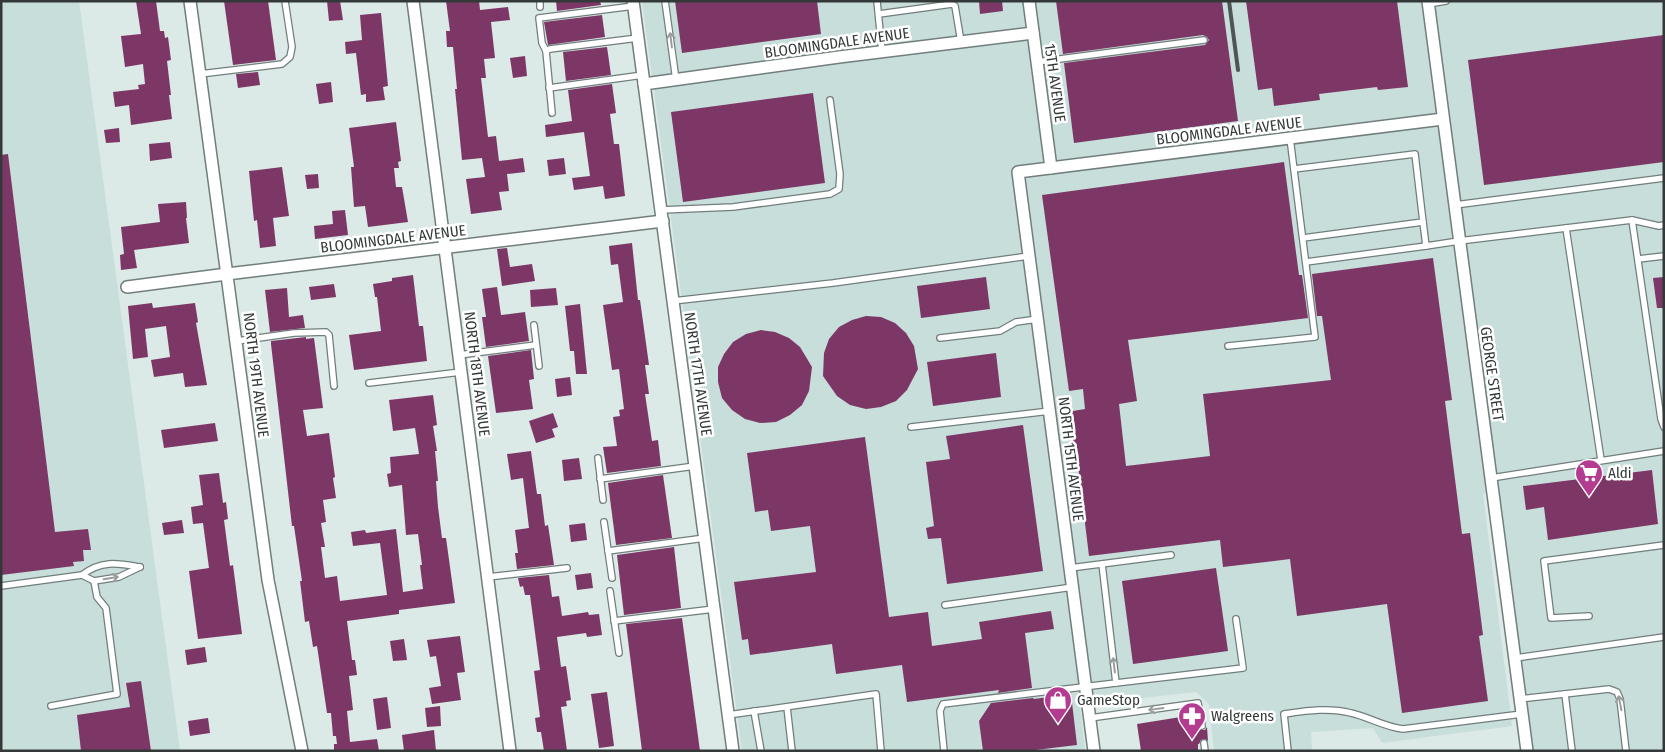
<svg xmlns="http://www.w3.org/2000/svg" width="1665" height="752" viewBox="0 0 1665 752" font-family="'Fira Sans Condensed',sans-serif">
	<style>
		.built { fill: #c7dedb }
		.building { fill: #7c3766 }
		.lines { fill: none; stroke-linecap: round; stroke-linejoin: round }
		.lane-casing { stroke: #717e7c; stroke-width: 8 }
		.street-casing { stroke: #717e7c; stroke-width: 14 }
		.lane { stroke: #fff; stroke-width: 5.5 }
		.street { stroke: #fff; stroke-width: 11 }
		.rail { stroke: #4e5554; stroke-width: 4 }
		.oneway { stroke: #999c9c }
		.labels { text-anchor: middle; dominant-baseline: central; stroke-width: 5; stroke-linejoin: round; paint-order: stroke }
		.street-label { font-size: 15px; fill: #333938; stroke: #fff }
		.poi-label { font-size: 15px; fill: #333938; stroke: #fff; text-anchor: start }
	</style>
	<rect width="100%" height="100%" fill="#dbe9e7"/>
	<!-- built -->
	<g class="built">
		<path d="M1 1H79L180 751H1Z"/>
		<path d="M642 1H1664V751H1531L1493 491 1483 494 1512 726 1382 743 1373 728 1311 732 1312 751H1214L1209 704 1196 692 1080 705 1085 751H742Z"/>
	</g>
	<!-- building -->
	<g class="building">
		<path d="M136 1H156L160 31H164L165 38 168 37 171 60 167 61 171 95H169L172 119 131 125 129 105 115 107 113 92 139 89 138 85 145 84 143 64 125 67 121 36 141 34Z"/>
		<path d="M224 1H268L276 60 233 65Z"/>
		<path d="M327 1H340L343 20 329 21Z"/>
		<path d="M446 1H479L480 10 508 7 510 20 491 22 495 58 484 59 486 78H481L488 137 496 136 499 161 523 158 525 172 507 174 509 191 499 192 502 210 471 214 466 179 485 177 482 158 462 160 455 89H457L453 47H447L446 31H450Z"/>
		<path d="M556 1H600L601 5 557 11Z"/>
		<path d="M675 1H817L821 34 682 53Z"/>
		<path d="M979 1H1002L1003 11 980 14Z"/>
		<path d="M1056 1H1222L1238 121 1074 143 1064 63 1205 45 1209 40 1207 37 1203 35 1063 54Z"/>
		<path d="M1246 1H1397L1408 87 1378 90 1377 87 1319 94 1320 100 1274 106 1272 88 1258 90Z"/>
		<path d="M381 13 388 86 383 87 385 100 366 102V94L361 95 356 53 346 54 345 42 362 40 360 15Z"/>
		<path d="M602 15 605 37 548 45 544 22Z"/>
		<path d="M1664 35V162L1484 185 1468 60Z"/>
		<path d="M607 47 611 75 566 81 563 52Z"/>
		<path d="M525 56 527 76 513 78 510 58Z"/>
		<path d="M258 72 260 85 238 88 236 74Z"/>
		<path d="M331 82 333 102 319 104 316 84Z"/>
		<path d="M612 84 616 113 610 114 614 144H619L625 196 605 199 603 186 574 190 572 178 590 176 584 132 546 137 545 125 572 121 568 90Z"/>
		<path d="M813 93 825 183 683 202 671 112Z"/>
		<path d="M396 122 401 161 398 162 399 168H394L396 187H402L408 222 368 227 365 206 354 207 351 167H354L349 128Z"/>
		<path d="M119 128 120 142 106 143 104 130Z"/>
		<path d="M170 142 172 158 150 161 149 144Z"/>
		<path d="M8 154 55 532 88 529 91 550H83L84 561 73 562 74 566 1 575V155Z"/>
		<path d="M564 158 566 174 549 176 547 160Z"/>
		<path d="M1284 162 1299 275H1302L1308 318 1128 340 1137 401 1119 404 1126 466 1210 456 1203 394 1331 380 1322 316H1317L1312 274 1433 258 1452 400 1445 401 1462 534 1470 533 1483 635 1479 636 1488 701 1402 713 1387 604 1297 616 1290 559 1223 567 1220 540 1089 556 1077 457H1074L1067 412 1085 409 1083 389 1069 391 1042 195Z"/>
		<path d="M282 167 289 216 273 218 276 246 260 248 257 220 254 221 249 171Z"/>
		<path d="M318 174 319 188 307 189 305 175Z"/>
		<path d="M186 202 187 218H186L189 243 134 250 137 268 121 270 120 255 124 254 121 227 160 222 158 204Z"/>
		<path d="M345 210 348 235 315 239 314 226 333 224 332 211Z"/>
		<path d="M632 243 638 300H640L649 365H645L649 394H645L652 441 658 440 661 466 607 473 603 447 617 446 613 417 620 416 619 410 624 409 619 369 612 370 603 305 623 302 618 264 611 265 609 246Z"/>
		<path d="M507 248 510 267 532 264 535 281 502 286 497 249Z"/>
		<path d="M413 275 419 326H423L427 361 354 370 349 335 381 331 377 297H375L373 284 392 281V278Z"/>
		<path d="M986 277 990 309 921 318 917 286Z"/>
		<path d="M1664 277V308H1657L1653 278Z"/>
		<path d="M334 284 336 297 311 300 309 287Z"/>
		<path d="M497 287 501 315 525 312 529 341 486 347 482 317H486L482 289Z"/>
		<path d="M287 288 289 317 303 315 305 328 270 332 265 290Z"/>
		<path d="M556 288 558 305 531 307 530 290Z"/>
		<path d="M152 303 153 308 195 303 198 322 196 323 207 385 185 387 183 373 154 377 151 360 170 357 166 326 145 329 148 357 133 359 128 306Z"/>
		<path d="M580 304 587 374H576L574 351H570L565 306Z"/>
		<path d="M866 316 881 317 895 323 906 333 914 346 918 369 907 390 896 401 881 407 866 409 850 405 837 396 823 376 824 353 829 339 839 327 852 320Z"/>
		<path d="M761 330 775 332 789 338 800 347 812 367 809 391 802 405 790 415 776 422 760 423 745 419 732 410 722 398 718 382V367L724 354 733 342 746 334Z"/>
		<path d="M306 337V339L314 338 323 408 303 410 307 436 329 433 335 477 333 478 336 498 323 500 326 522 321 523 325 547H321L325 578 337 576 340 601 387 595 380 543 353 546 351 532 365 530 366 533 396 529 403 592 423 589 420 565H422L418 534 406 535 402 485 389 487 387 474 391 473 390 457 419 454 415 428 393 431 389 400 433 395 437 425 433 426 437 451H435L438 481H436L438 507 442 538H446L455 603 399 610V614L347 621 352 660H355L357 675 349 676 353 710 347 711 350 742 377 739 379 751H334V744H337L336 736H333L331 713H327L317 646 313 647 309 621 305 622 300 581H302L294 526H292L271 344V341Z"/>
		<path d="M531 350 534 379 529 380 533 409 496 413 488 356Z"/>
		<path d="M996 353 1001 397 933 406 927 362Z"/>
		<path d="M570 377 572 395 557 397 555 379Z"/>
		<path d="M553 413 558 427 552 429 555 437 536 443 529 421Z"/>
		<path d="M215 423 218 441 164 448 161 430Z"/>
		<path d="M1023 425 1043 571 947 584 941 538 928 539 926 528 934 526 926 462 950 459 946 436Z"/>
		<path d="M865 437 889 617 928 612 932 646 982 639 979 622 1051 611 1054 629 1025 633 1032 688 998 693 999 690 907 702 902 665 836 674 832 644 750 655 748 639 742 640 734 582 816 572 810 526 771 531 768 510 755 512 747 453Z"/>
		<path d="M531 451 537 494H541L545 526 548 525 554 565 517 569 515 553H518L515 530 529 528 523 478 511 480 507 454Z"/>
		<path d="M579 458 582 479 564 481 562 460Z"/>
		<path d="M1652 470 1658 524 1548 540 1544 507 1526 510 1523 486Z"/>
		<path d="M219 473 223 503 226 502 228 519 224 520 230 566 233 565 242 634 198 639 189 571 209 568 203 523 193 524 191 507 203 505 199 475Z"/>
		<path d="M663 475 672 538 616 545 608 483Z"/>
		<path d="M182 520 184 533 164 535 162 523Z"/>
		<path d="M585 523 587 540 571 542 569 525Z"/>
		<path d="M674 547 681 608 624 615 617 555Z"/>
		<path d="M1216 568 1228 651 1133 664 1122 581Z"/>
		<path d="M591 573 593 588 577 590 575 575Z"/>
		<path d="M549 575 552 597 559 596 562 616 588 612 589 615 599 614 602 635 587 637 586 633 557 637 561 667 566 666 571 700 566 701 567 706 561 707 567 751H544L541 732H537L535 718 540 717 534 671 540 670 530 595H525L523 586 520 587 518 578Z"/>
		<path d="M682 618 700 751H642L626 624Z"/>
		<path d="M460 636 465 672 457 673 461 700 432 704 429 688 441 686 436 656 430 657 427 640Z"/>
		<path d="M404 639 407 660 393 661 390 641Z"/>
		<path d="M205 647 207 662 187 665 185 650Z"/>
		<path d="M141 681 151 751H81L77 715 130 707 126 683Z"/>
		<path d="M607 692 614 746 599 748 591 694Z"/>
		<path d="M1071 694 1077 745 1027 751H983L979 721 991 703 1033 698 1034 699Z"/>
		<path d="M387 697 391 728 377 730 373 699Z"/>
		<path d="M440 706 441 726 427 727 425 708Z"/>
		<path d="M1187 716 1197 723 1200 730H1205L1207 727 1208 741 1205 739 1201 740 1199 744H1198V751H1141L1137 724Z"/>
		<path d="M208 718 210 733 190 736 188 721Z"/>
		<path d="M434 730 436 751H404L402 735Z"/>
	</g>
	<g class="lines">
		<!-- lane casing -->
		<g class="lane-casing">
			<g id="lane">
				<path d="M540 1V7"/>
				<path d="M665 1 676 80"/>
				<path d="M877 1 882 52"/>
				<path d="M1428 4 1446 1"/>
				<path d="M879 14 952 4 955 6 961 42"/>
				<path d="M546 51 542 43 539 18 634 6"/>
				<path d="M1037 62 1204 40"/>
				<path d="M200 74 282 64 290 57 292 47 285 1"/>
				<path d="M549 88 643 75"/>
				<path d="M552 113 546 51 550 49 638 38"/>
				<path d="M1294 169 1415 154 1423 222 1303 238"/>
				<path d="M1455 205 1664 178"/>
				<path d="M661 210 733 207 830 194 839 189 840 174 830 100"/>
				<path d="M1632 220 1661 419 1664 427"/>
				<path d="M1423 222 1426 246 1459 241 1632 220 1659 226 1664 225"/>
				<path d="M1566 228 1601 460"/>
				<path d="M1638 259 1664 256"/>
				<path d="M1306 262 1426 246"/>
				<path d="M673 301 833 283 1029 256"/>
				<path d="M534 325 539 366"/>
				<path d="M940 338 1000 331 1016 322 1038 319"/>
				<path d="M237 341 294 333 326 332 329 335 334 386"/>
				<path d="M1228 346 1315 337 1290 138"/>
				<path d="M459 355 536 345"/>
				<path d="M369 383 461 372"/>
				<path d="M911 427 1050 411"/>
				<path d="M598 458 603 500"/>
				<path d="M1491 478 1664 451"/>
				<path d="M600 479 695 466"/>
				<path d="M604 522 612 578"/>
				<path d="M608 551 705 538"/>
				<path d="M1070 568 1171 555"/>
				<path d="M82 575 94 581 119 577 140 567"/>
				<path d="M488 577 567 568"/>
				<path d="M1 586 82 575C101 560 117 563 140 567"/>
				<path d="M610 591 619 653"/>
				<path d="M945 605 1073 587"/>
				<path d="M1589 616 1551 618 1544 561 1664 545"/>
				<path d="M614 621 714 609"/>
				<path d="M1515 658 1664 637"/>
				<path d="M1116 683 1243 668 1236 619"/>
				<path d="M1565 694 1572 751"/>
				<path d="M1520 699 1609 689 1617 692 1620 699 1626 751"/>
				<path d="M51 706 117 694 106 608 97 597 94 581"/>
				<path d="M787 707 792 751"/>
				<path d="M754 711 761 751"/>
				<path d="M728 715 876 694 881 751"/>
				<path d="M1090 718 1198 703 1202 726"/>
				<path d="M1204 743 1205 751"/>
				<path d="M944 751 940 711 943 704 1116 683 1102 564"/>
				<path d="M1288 751 1284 714C1305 711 1329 707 1351 713 1369 717 1384 727 1403 729L1522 714"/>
			</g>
		</g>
		<!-- street casing -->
		<g class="street-casing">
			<g id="street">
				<path d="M190 1 268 580 302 751"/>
				<path d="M413 1 510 751"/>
				<path d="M633 1 733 751"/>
				<path d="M1029 1 1051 168"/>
				<path d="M1428 1 1527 751"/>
				<path d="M644 84 839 57 1033 33"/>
				<path d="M127 287 227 274 663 221"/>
				<path d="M1094 751 1018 172 1443 119"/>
			</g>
		</g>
		<!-- lane -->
		<use href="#lane" class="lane"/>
		<!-- street -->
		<use href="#street" class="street"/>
		<!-- rail -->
		<path class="rail" d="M1229 1 1238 70"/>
	</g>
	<!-- one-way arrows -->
	<defs><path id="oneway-shaft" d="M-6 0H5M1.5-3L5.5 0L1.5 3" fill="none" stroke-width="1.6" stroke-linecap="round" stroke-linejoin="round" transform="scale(1.25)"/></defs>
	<g class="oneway">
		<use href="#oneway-shaft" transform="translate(671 40) rotate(-97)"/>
		<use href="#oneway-shaft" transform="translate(111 578) rotate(-9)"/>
		<use href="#oneway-shaft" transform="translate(1114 665) rotate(-97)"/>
		<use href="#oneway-shaft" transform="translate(1620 703) rotate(-101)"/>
		<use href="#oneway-shaft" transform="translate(1156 709) rotate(172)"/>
	</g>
	<!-- icons -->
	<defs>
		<g id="supermarket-pin" transform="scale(1.4375)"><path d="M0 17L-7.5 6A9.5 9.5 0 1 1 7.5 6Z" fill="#b33b90" stroke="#fff"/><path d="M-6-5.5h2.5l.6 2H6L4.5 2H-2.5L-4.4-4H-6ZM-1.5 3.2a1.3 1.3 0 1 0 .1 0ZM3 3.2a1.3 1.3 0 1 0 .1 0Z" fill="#fff"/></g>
		<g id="shop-pin" transform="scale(1.4375)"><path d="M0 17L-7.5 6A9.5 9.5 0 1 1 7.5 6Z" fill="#b33b90" stroke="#fff"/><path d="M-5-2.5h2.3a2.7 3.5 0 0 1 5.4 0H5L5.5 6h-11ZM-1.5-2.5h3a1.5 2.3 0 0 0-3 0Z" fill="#fff"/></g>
		<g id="pharmacy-pin" transform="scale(1.4375)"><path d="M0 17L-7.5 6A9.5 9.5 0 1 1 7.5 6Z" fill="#b33b90" stroke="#fff"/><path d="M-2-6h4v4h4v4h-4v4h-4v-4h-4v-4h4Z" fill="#fff"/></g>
	</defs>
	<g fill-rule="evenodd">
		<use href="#supermarket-pin" x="1589" y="473"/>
		<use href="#shop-pin" x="1058" y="700"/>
		<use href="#pharmacy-pin" x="1192" y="716"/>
	</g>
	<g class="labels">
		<!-- street labels -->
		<g class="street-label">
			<text transform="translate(837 43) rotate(-8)">BLOOMINGDALE AVENUE</text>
			<text transform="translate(1055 83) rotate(82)">15TH AVENUE</text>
			<text transform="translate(1229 131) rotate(-7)">BLOOMINGDALE AVENUE</text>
			<text transform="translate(393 239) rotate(-7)">BLOOMINGDALE AVENUE</text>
			<text transform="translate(477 374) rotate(83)">NORTH 18TH AVENUE</text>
			<text transform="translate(698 374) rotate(82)">NORTH 17TH AVENUE</text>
			<text transform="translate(1492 374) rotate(82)">GEORGE STREET</text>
			<text transform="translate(256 375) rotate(83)">NORTH 19TH AVENUE</text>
			<text transform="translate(1071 459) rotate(83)">NORTH 15TH AVENUE</text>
		</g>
		<!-- poi labels -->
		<g class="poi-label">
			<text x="1608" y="473">Aldi</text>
			<text x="1077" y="700">GameStop</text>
			<text x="1211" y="716">Walgreens</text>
		</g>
	</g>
	<!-- border -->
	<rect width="1665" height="752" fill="none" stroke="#333938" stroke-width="5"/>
</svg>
